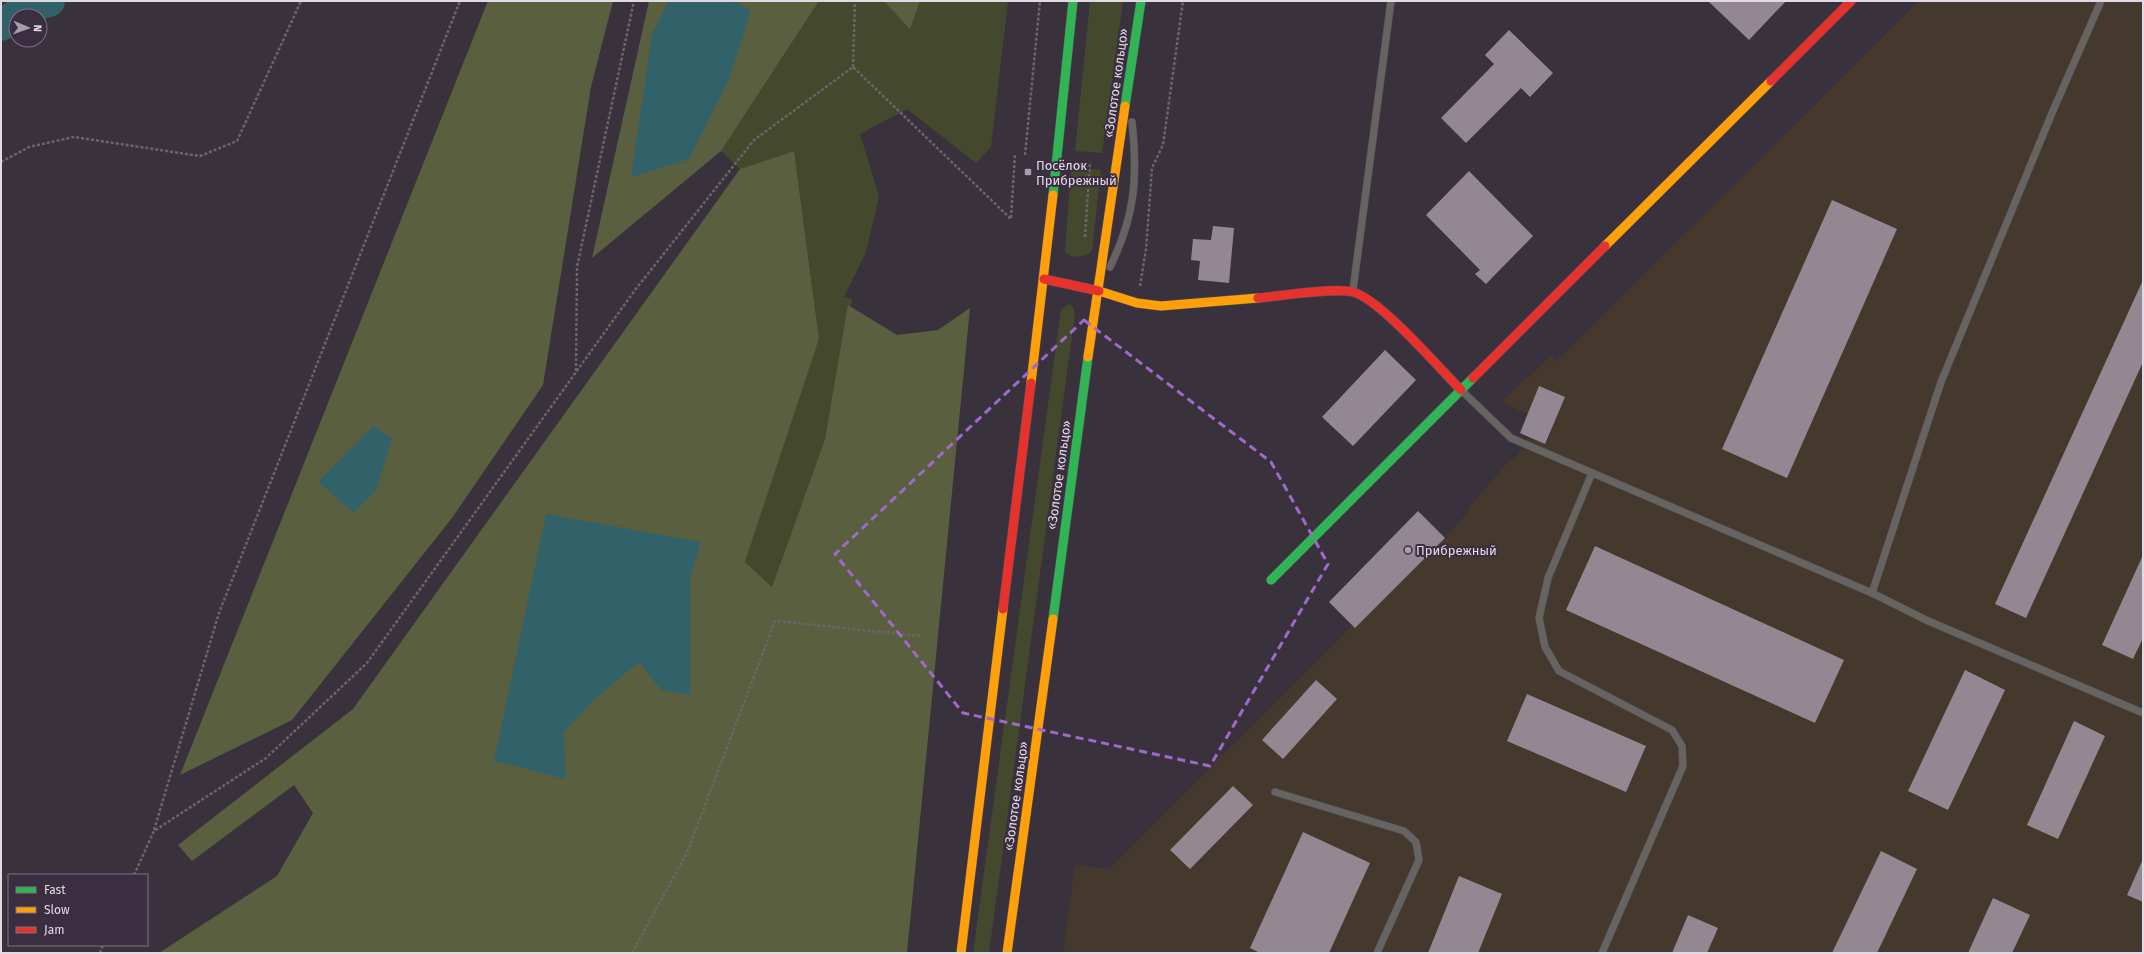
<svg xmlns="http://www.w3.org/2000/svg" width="2144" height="954" viewBox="0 0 2144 954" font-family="'Fira Sans',sans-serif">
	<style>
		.industrial { fill: #45382d }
		.green { fill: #44492d }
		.forest { fill: #5a603f }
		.water { fill: #31626a }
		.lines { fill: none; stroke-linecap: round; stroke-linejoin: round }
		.river { stroke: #31626a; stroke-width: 32 }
		.building { fill: #938892 }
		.lane-casing { stroke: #534e56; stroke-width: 8 }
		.fast-casing { stroke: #534e56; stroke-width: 10 }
		.slow-casing { stroke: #534e56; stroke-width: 10 }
		.jam-casing { stroke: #534e56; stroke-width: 10 }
		.path { stroke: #6a6567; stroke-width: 2.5; stroke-dasharray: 3 2; stroke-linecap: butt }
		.lane { stroke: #676361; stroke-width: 7 }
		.fast { stroke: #30b455; stroke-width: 9 }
		.slow { stroke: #ff9f0a; stroke-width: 9 }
		.jam { stroke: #e5322d; stroke-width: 9 }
		.marked { fill: none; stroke: #9f69cc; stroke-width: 3; stroke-dasharray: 8 5; stroke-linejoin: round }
		.poi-dot { fill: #a69fa9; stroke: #3b2e40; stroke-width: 1.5 }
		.labels { text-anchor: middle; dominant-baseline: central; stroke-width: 4; stroke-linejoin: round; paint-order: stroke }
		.street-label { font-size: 13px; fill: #e1d9e4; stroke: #3b2e40 }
		.poi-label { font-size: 13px; fill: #e1d9e4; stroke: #3b2e40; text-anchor: start }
	</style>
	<rect width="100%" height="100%" fill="#39323c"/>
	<!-- industrial -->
	<path class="industrial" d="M1919 1H2143V953H1063L1075 865 1109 869 1352 625 1355 628 1445 538 1467 513 1470 506 1511 459 1516 458 1528 437 1520 433 1527 414 1501 402 1551 355 1557 361Z"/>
	<!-- green -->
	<g class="green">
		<path d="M819 1H1008L991 147 976 163 907 109 860 134 879 196 866 252 844 297 852 299 825 439 772 587 745 562 819 339 794 151 740 169 721 151Z"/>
		<path d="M1090 1H1123L1102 153 1075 151Z"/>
		<path d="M1071 168 1101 170 1092 251C1084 258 1073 259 1065 252Z"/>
		<path d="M1069 304 1073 307 1075 313 989 953H973L1061 310Z"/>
	</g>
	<!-- forest -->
	<g class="forest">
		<path d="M488 1H613L591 87 543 385 452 518 292 720 180 775Z"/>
		<path d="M649 1H819L721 151 592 258Z"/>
		<path d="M884 1H920L910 29Z"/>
		<path d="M794 151 819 339 745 562 772 587 825 439 848 305 897 335 938 330 970 308 907 953H159L277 876 313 813 294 785 192 861 178 845 353 709 740 169Z"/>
	</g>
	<!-- water -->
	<g class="water">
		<path d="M669 1H734L751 10 729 79 689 159 631 177 652 34Z"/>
		<path d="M373 426 392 438 376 490 354 513 318 482Z"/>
		<path d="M546 514 701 542 690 578V695L661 690 639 662 597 697 564 732 565 779 494 761Z"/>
	</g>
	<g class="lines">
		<!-- river -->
		<path class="river" d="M1 25 33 5 49 1"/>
	</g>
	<!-- building -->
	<g class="building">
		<path d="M1708 1H1786L1749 40Z"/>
		<path d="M1509 30 1553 73 1530 97 1521 88 1466 143 1441 118 1494 64 1485 55Z"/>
		<path d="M1469 171 1533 236 1486 284 1475 274 1480 270 1426 215Z"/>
		<path d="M1832 200 1897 229 1787 478 1722 449Z"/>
		<path d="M1213 226 1234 228 1229 283 1198 280 1200 261 1191 260 1193 239 1211 240Z"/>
		<path d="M2143 280V362L2026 618 1995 604Z"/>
		<path d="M1385 350 1416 380 1353 446 1322 417Z"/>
		<path d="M1539 386 1565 397 1545 444 1520 433Z"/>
		<path d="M1418 511 1445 538 1355 628 1329 602Z"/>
		<path d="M1595 546 1844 660 1815 723 1566 610Z"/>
		<path d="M2143 555V638L2133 659 2102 645Z"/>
		<path d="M1965 670 2005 690 1948 810 1908 791Z"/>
		<path d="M1316 680 1337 699 1283 759 1262 740Z"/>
		<path d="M1527 694 1646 746 1626 792 1507 741Z"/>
		<path d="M2074 721 2105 736 2058 839 2027 825Z"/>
		<path d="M1233 786 1253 805 1190 869 1170 850Z"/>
		<path d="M1303 832 1370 863 1329 953H1260L1250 948Z"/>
		<path d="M1881 851 1917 869 1877 953H1832Z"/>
		<path d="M2143 859V902L2127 895Z"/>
		<path d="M1459 876 1502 894 1478 953H1428Z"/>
		<path d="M1993 898 2030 915 2012 953H1968Z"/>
		<path d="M1688 915 1718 928 1707 953H1672Z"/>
	</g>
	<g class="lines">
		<!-- lane casing -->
		<g class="lane-casing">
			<g id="lane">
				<path d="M1110 267C1135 216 1138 178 1132 122"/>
				<path d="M1353 290 1391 1"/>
				<path d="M1461 390 1511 438 1872 593 1926 620 2143 713"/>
				<path d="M1592 473 1548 578 1539 618 1545 647 1559 671 1672 730 1682 746 1683 766 1602 953"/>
				<path d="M1872 593 1941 382 2052 113 2101 1"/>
				<path d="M1275 792 1404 831 1416 842 1419 860 1377 953"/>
			</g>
		</g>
		<!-- fast casing -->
		<g class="fast-casing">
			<g id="fast">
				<path d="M1125 106 1141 1"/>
				<path d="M1053 195 1073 1"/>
				<path d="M1271 580 1473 378"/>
				<path d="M1053 619 1088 357"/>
			</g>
		</g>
		<!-- slow casing -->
		<g class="slow-casing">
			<g id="slow">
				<path d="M1605 246 1771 81"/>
				<path d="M1099 291 1137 303 1161 306 1258 298"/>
				<path d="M1088 357 1125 106"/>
				<path d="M1031 383 1053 195"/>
				<path d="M961 953 1003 609"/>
				<path d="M1007 953 1053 619"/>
			</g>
		</g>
		<!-- jam casing -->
		<g class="jam-casing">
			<g id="jam">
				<path d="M1771 81 1851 1"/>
				<path d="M1044 279 1099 291"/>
				<path d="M1258 298C1280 296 1335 287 1353 292 1381 300 1438 367 1461 390"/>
				<path d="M1473 378 1605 246"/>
				<path d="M1003 609 1031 383"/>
			</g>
		</g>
		<!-- path -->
		<g class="path">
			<path d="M853 67 855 1"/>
			<path d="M1025 155 1040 1"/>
			<path d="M1 162 29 147 74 137 200 156 237 141 301 1"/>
			<path d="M1011 218 1015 154"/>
			<path d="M1085 237 1090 162"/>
			<path d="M1140 286 1146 249 1152 168 1163 145 1183 1"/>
			<path d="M576 371 577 267 634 1"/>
			<path d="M154 830 219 613 460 1"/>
			<path d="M134 875 154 831 266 758 367 663 635 290 754 140 853 67 1011 219"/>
			<path d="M100 953 103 945"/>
			<path d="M632 953 687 853 775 621 922 636"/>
		</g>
		<!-- lane -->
		<use href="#lane" class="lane"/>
		<!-- fast -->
		<use href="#fast" class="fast"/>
		<!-- slow -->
		<use href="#slow" class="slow"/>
		<!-- jam -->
		<use href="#jam" class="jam"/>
	</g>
	<!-- marked area -->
	<path class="marked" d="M1084 320 1271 462 1328 564 1210 766 963 713 835 554Z"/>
	<!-- markers -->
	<g class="poi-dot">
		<rect x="1024" y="168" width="8" height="8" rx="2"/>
		<circle cx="1408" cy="550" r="4"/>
	</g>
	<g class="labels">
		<!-- street labels -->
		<g class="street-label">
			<text transform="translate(1116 83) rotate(-82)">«Золотое кольцо»</text>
			<text transform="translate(1059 475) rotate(-82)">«Золотое кольцо»</text>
			<text transform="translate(1016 796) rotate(-82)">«Золотое кольцо»</text>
		</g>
		<!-- poi labels -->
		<g class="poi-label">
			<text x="1036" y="165">Посёлок<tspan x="1036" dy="15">Прибрежный</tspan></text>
			<text x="1416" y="550">Прибрежный</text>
		</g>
	</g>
	<!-- border -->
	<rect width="2144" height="954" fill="none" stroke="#e1d9e4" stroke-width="4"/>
	<!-- legend -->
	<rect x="8" y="874" width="140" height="72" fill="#3b2e40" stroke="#7d7282"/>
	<rect x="16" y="887" width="20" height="6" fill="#30b455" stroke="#7d7282"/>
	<text x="44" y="894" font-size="12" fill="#e1d9e4">Fast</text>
	<rect x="16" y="907" width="20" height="6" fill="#ff9f0a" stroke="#7d7282"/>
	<text x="44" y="914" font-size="12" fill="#e1d9e4">Slow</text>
	<rect x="16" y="927" width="20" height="6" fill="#e5322d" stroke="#7d7282"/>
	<text x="44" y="934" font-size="12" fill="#e1d9e4">Jam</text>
	<!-- north arrow -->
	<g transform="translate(28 28) rotate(92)"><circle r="19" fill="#3b2e40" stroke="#7d7282"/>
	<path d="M0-3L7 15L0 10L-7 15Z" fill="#a69fa9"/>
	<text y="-6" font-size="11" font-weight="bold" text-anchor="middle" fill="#e1d9e4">N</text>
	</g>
</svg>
